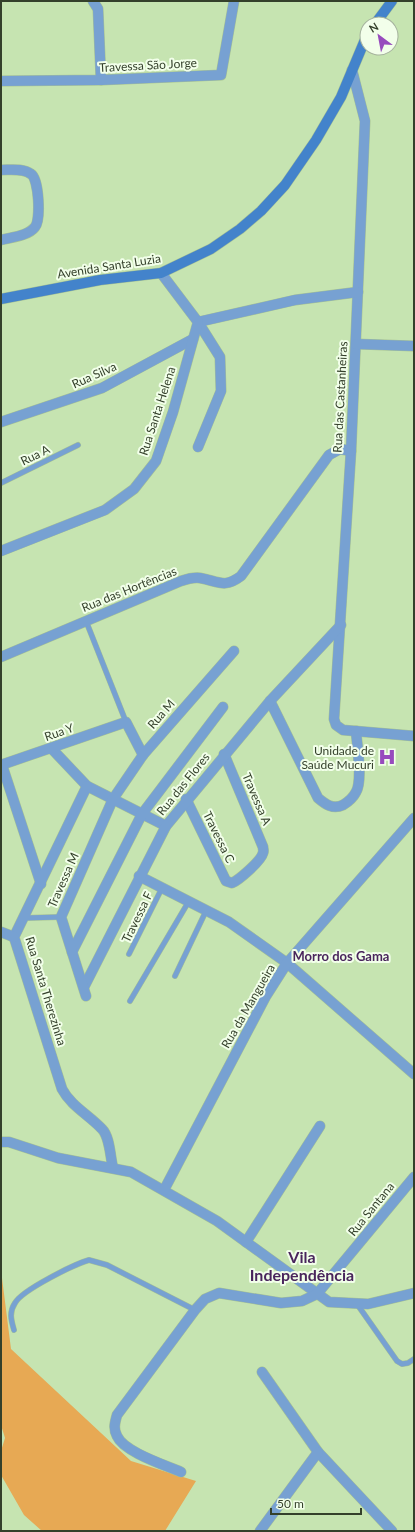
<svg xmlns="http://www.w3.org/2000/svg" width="415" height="1532" viewBox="0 0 415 1532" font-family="Lato,sans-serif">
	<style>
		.grass { fill: #e7a954 }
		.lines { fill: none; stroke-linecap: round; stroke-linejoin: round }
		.lane-casing { stroke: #a6c094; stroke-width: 6 }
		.street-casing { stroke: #a6c094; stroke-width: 11 }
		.secondary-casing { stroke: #a6c094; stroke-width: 11 }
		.lane { stroke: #77a1d2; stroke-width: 5 }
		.street { stroke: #77a1d2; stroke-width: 10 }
		.secondary { stroke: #4383cb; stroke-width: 10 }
		.labels { text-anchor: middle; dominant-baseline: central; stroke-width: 4; stroke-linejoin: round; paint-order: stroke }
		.street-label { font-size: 12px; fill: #34402b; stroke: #f2ffea }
		.poi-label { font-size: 12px; fill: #34402b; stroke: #f2ffea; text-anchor: end }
		.neighbourhood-label { font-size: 13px; font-weight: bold; fill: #49255c; stroke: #f2ffea }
		.district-label { font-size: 16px; font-weight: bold; fill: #49255c; stroke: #f2ffea }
	</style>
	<rect width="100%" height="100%" fill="#c6e4b1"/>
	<!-- grass -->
	<path class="grass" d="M2 1278 11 1349 131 1461 196 1481 165 1531H42L24 1515 1 1475V1451L5 1438 1 1425Z"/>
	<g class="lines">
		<!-- lane casing -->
		<g class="lane-casing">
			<g id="lane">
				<path d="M1 483 78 445"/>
				<path d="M86 621 126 722"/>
				<path d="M24 918 61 917"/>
				<path d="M129 954 162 888"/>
				<path d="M175 976 206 911"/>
				<path d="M130 1001 189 901"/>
				<path d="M357 1304 397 1361 402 1364 408 1363 414 1359"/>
				<path d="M14 1330C11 1320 9 1312 15 1303 22 1290 75 1264 89 1260L107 1265 195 1310"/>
			</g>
		</g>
		<!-- street casing -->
		<g class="street-casing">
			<g id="street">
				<path d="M93 1 98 9 101 80"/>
				<path d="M352 70 365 121 351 451 334 719 336 725 343 730 414 736"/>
				<path d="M1 81 101 80 221 75 234 1"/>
				<path d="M1 170C11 170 23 168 31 174 39 179 41 220 35 227 28 236 12 237 1 240"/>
				<path d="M356 344 414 346"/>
				<path d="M1 422 102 388 193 339"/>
				<path d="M198 447 221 391 220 357 198 322 295 300 358 292"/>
				<path d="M1 551 105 510 134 489 156 461 173 412 198 322 161 273"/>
				<path d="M1 657 181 581C187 579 193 577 200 578 218 581 224 589 241 576L329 455 340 449 351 451"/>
				<path d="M270 701 318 798C325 804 333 810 343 805 348 802 353 798 356 792 363 780 357 746 356 731"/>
				<path d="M52 749 87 786 166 826"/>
				<path d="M1 765 126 722 143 755"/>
				<path d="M2 765 41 884"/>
				<path d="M87 786 14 937 62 1089C71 1106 89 1115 102 1129 110 1137 110 1156 113 1168"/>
				<path d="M186 799 226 881 232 883C239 880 261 861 263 853 264 851 263 849 263 847L224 754"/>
				<path d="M139 876 229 922 287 963 414 1074"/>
				<path d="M1 932 14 937"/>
				<path d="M72 952 142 814 223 707"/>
				<path d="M84 987 166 826 270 701 341 625"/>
				<path d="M86 996 61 917 113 799 143 755 234 651"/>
				<path d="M1 1142H9L58 1158 131 1172 217 1221 329 1302 368 1304 414 1293"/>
				<path d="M164 1190 266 996 287 963 414 818"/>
				<path d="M246 1242 320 1126"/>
				<path d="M262 1372 318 1452 392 1531"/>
				<path d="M181 1472C165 1465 124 1452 117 1436 113 1429 115 1422 117 1415L195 1310 205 1299 219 1293 281 1303 302 1301 317 1294 414 1177"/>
				<path d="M260 1531 318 1452"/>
			</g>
		</g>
		<!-- secondary casing -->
		<g class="secondary-casing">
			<g id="secondary">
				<path d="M375 24 392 1"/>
				<path d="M1 299 100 280 161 273 211 249 240 229 261 211 285 185 316 140 341 97 367 35"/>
			</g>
		</g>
		<!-- lane -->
		<use href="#lane" class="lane"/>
		<!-- street -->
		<use href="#street" class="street"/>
		<!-- secondary -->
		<use href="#secondary" class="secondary"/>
	</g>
	<!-- icons -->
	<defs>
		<g id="hospital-bare" transform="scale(1.38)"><path d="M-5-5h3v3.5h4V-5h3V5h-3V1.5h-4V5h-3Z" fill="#974bbd" stroke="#f2ffea" stroke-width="2.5" paint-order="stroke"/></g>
	</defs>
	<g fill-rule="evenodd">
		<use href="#hospital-bare" x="387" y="757"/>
	</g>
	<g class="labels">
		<!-- street labels -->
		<g class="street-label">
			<text transform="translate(148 65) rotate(-3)">Travessa São Jorge</text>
			<text transform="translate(109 266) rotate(-9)">Avenida Santa Luzia</text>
			<text transform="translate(94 375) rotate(-24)">Rua Silva</text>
			<text transform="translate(340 397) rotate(-87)">Rua das Castanheiras</text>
			<text transform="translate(157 411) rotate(-72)">Rua Santa Helena</text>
			<text transform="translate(35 455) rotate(-26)">Rua A</text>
			<text transform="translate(129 589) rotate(-22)">Rua das Hortências</text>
			<text transform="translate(161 714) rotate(-49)">Rua M</text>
			<text transform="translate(59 732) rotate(-19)">Rua Y</text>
			<text transform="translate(183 784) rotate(-51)">Rua das Flores</text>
			<text transform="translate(257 799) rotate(67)">Travessa A</text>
			<text transform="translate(219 837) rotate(64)">Travessa C</text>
			<text transform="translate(63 880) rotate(-66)">Travessa M</text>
			<text transform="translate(137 917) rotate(-64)">Travessa F</text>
			<text transform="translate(46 991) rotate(73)">Rua Santa Therezinha</text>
			<text transform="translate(248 1006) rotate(-60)">Rua da Mangueira</text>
			<text transform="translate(371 1209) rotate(-51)">Rua Santana</text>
		</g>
		<!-- poi labels -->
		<g class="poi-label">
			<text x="374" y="750">Unidade de<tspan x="374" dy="14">Saúde Mucuri</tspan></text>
		</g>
		<!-- neighbourhood labels -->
		<g class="neighbourhood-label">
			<text x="341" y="956">Morro dos Gama</text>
		</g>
		<!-- district labels -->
		<g class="district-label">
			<text x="302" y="1256">Vila<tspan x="302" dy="18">Independência</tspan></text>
		</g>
	</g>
	<!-- border -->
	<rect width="415" height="1532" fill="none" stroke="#34402b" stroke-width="4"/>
	<!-- north arrow -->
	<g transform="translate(379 36) rotate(328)"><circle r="19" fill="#f2ffea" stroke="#a6b39e"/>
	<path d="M0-3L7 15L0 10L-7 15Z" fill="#974bbd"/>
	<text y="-6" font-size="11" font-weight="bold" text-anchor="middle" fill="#34402b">N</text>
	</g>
	<!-- scale -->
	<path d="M271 1508v6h90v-6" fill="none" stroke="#34402b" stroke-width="2"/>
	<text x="277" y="1508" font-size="12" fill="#34402b" stroke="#f2ffea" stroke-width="3" paint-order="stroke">50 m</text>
</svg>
